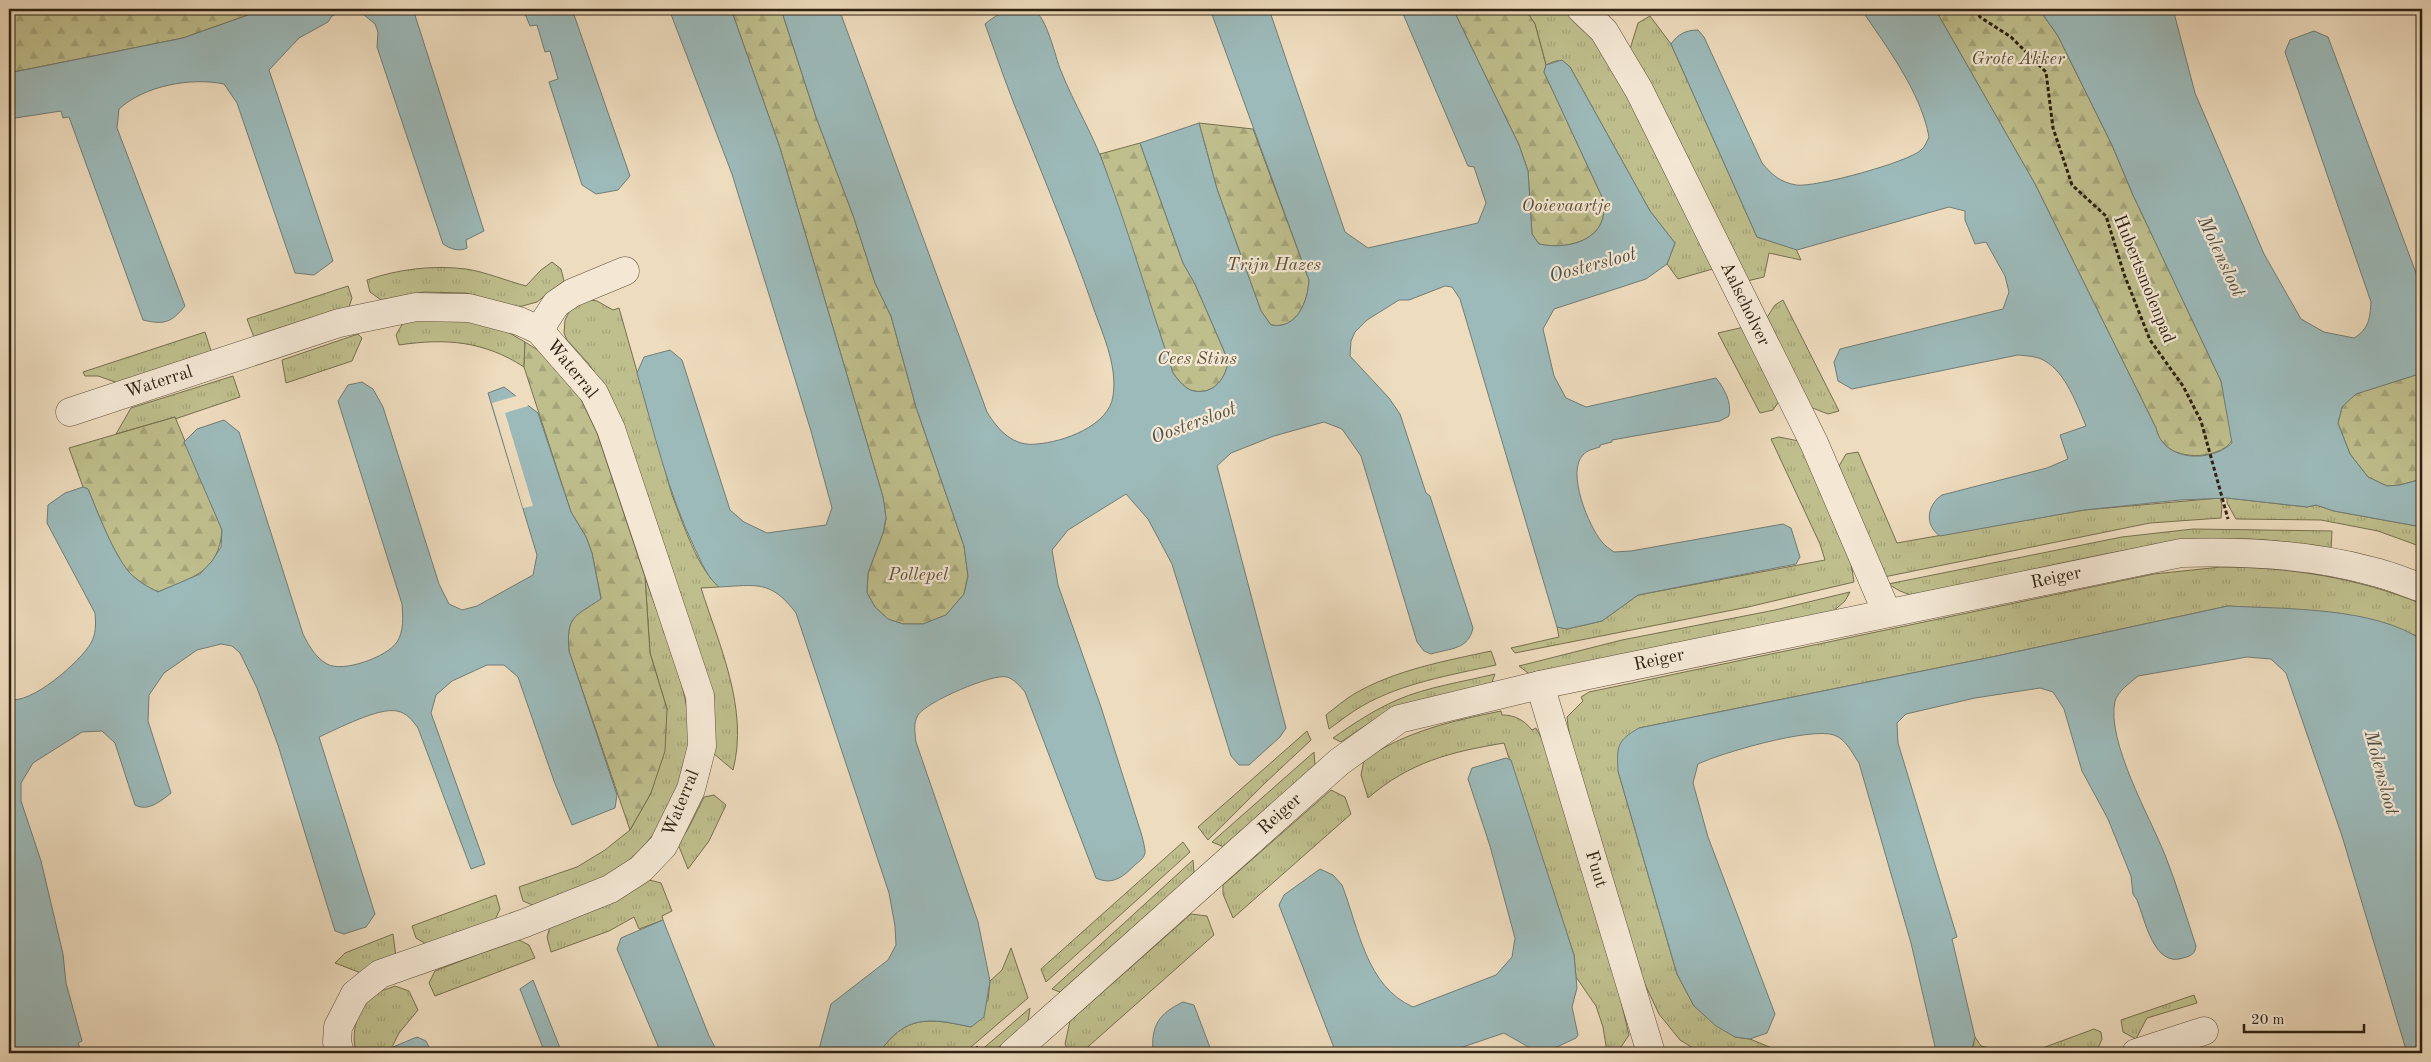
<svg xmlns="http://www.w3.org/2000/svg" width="2431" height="1062" viewBox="0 0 2431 1062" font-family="'Old Standard TT',serif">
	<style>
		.grass { fill: url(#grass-tufts); stroke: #76704f }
		.forest { fill: url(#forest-firs); stroke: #76704f }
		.water { fill: #9cbaba; stroke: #707d76 }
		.pier { fill: #eedcbe }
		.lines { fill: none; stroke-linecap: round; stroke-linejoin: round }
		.minor-casing { stroke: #5e503c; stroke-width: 29 }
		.path { stroke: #2e2111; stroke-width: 3; stroke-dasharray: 4 2.5; stroke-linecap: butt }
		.minor { stroke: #f4e8d5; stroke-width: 28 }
		.labels { text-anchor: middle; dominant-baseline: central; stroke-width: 4.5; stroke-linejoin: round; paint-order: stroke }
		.park-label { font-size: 18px; font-style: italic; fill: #5a5036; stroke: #f4e8d5 }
		.street-label { font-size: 18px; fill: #2e2111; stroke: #f4e8d5 }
		.water-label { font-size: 19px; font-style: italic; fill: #4f4f44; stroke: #f4e8d5 }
	</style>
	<defs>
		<pattern id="grass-tufts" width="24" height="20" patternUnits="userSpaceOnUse" patternTransform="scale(1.25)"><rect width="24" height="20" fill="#bfbf8d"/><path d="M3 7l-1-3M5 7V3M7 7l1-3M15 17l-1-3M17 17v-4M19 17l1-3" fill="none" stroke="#a4a479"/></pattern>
		<pattern id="forest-firs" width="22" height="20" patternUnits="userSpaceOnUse" patternTransform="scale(1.25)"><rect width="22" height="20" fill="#bfbf8d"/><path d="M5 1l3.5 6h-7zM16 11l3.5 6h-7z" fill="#a4a479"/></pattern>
	</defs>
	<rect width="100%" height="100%" fill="#eedcbe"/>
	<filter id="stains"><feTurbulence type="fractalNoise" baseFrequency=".004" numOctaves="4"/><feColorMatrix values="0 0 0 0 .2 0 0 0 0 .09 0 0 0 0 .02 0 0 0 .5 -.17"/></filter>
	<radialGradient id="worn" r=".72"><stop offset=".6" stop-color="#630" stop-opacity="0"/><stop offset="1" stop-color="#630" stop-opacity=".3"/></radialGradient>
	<!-- grass -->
	<g class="grass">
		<path d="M1525 9H1566L1579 20 1605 53 1716 268 1678 279 1667 264 1675 243 1650 211 1570 67C1560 58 1557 60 1546 65L1535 24Z"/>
		<path d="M1650 16 1671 44 1757 237 1796 249 1801 260 1769 253 1764 277 1747 281 1630 49 1638 23Z"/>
		<path d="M552 262 561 269 564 281 537 302 515 308 465 293 424 292 381 300 370 292 367 280C398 269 433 265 466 269 486 272 507 281 526 286L541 270Z"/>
		<path d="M348 286 352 298 348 310 255 340 247 319Z"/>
		<path d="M590 300 597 301 613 310 619 308 672 495C683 523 697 568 719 587L701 588C719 645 749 709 733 770L713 753 606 390 588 363 567 340 564 333 565 320 570 310 574 305Z"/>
		<path d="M1783 300 1839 411 1828 414 1810 407 1766 319 1775 305Z"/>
		<path d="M447 315 506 331 525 342 524 367C484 341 446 338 399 345L396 335 404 321Z"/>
		<path d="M1744 327 1780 400 1773 410 1760 413 1718 333Z"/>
		<path d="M205 332 212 354 121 384 98 376H85L83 372Z"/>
		<path d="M358 334 362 338 352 361 286 383 282 360Z"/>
		<path d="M233 376 240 397 175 419V417L116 434 131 408Z"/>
		<path d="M1779 437 1799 441 1850 556 1854 582 1748 607 1515 653 1511 648 1559 637 1557 627 1567 629 1602 621 1638 595 1825 560 1820 544 1771 439Z"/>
		<path d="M1858 452 1897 543 2084 510 2220 498 2222 505 2221 518 2150 523 1884 577 1839 466 1846 454Z"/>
		<path d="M2227 498 2307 507 2316 505 2334 511 2422 527V547L2378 531 2321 520 2236 519 2227 503Z"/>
		<path d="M2193 529 2332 531 2331 549C2303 544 2276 540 2248 539 2183 537 2120 551 2057 564 2009 575 1961 585 1913 596L1900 591 1888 584 2122 537Z"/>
		<path d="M2221 567C2290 567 2358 578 2422 604V638L2373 620 2337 613 2228 606 1992 657 1639 728 1618 771 1677 974 1694 1006 1735 1037 1750 1039 1784 1053H1701L1680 1040 1659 1014 1641 976 1569 735 1567 717 1583 701 1581 697 1589 692 2154 574Z"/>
		<path d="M645 577C659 619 690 690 689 733 688 767 678 798 659 826 644 849 623 868 598 881 578 891 556 898 535 906L523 901 519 887 577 867 605 850 630 830 651 793 667 709 650 653Z"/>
		<path d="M1850 592 1845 601 1830 614 1532 676 1519 666 1622 640 1775 610Z"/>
		<path d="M1491 651 1496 665C1451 675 1402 683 1362 706 1350 713 1340 721 1329 729L1326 715C1335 708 1344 700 1354 694 1395 670 1445 661 1491 651Z"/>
		<path d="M1495 674 1491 685 1400 708 1372 721 1341 742 1333 738C1353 724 1374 710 1397 700 1427 687 1462 682 1495 674Z"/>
		<path d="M1501 711 1502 715C1515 715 1524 720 1532 730L1536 728 1543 741 1612 963 1629 1035 1621 1047 1607 1052 1603 1027 1596 1006 1576 977 1574 955 1504 743C1450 752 1410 762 1368 798L1361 775 1364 760C1406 731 1452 721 1501 711Z"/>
		<path d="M1307 731 1311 740 1264 784 1208 840 1198 827Z"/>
		<path d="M1314 752 1315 766 1224 847 1212 842Z"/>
		<path d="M1331 790 1345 797 1351 814 1233 918 1223 894V885Z"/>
		<path d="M714 795 726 805 709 841 688 869 678 844 688 829 704 797Z"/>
		<path d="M1183 842 1190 852 1046 982 1041 969Z"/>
		<path d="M1193 860 1194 873 1060 992 1052 989Z"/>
		<path d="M646 879 661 883 672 911 662 916 663 920 639 929 634 917 609 931 551 952 547 937 550 927C590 913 612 904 646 879Z"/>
		<path d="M496 895 500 909 495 920 428 945 416 938 412 926Z"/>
		<path d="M1191 914 1207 916 1214 935 1081 1053H1069L1065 1044 1070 1021Z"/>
		<path d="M393 934 396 957 361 973 335 963 345 953Z"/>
		<path d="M517 939 529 945 535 958 435 996 429 983 435 971Z"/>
		<path d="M1011 948 1028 998 964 1053H879C906 1014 929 1018 971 1027L988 1000 990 981 1002 970Z"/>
		<path d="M395 986 409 991 418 1010 399 1033 389 1053H356C351 1032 356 1010 373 995 378 991 388 989 395 986Z"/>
		<path d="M2194 995 2197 1003 2147 1018 2136 1039 2123 1032 2121 1020Z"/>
		<path d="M1030 1008 1028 1022 992 1053H978Z"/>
		<path d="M2094 1029 2101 1032 2102 1039 2096 1053H2037V1050Z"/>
		<path d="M1975 1037 1981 1046 1990 1048 1991 1053H1971Z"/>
	</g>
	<!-- forest -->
	<g class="forest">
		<path d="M9 9H265L183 38 9 73Z"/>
		<path d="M731 9H781L816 117 854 218 875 283 891 316 916 407 964 546 968 576 964 594 946 615 923 624H903L888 619 875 607 867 593 868 573 883 533 886 519 883 497 780 148Z"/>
		<path d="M1453 9H1525L1535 24 1546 65 1544 72 1603 199C1611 238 1571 251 1539 244L1532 234 1528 171 1519 145Z"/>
		<path d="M1935 9H2039L2058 36 2112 145 2133 195 2221 381 2232 438C2231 456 2165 470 2156 428L2035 184Z"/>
		<path d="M1199 123 1253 129 1309 280C1308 301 1297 330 1271 325L1261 311 1217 189Z"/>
		<path d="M1140 143 1183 263 1195 284 1228 360C1227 376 1215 395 1194 391 1186 390 1178 380 1173 373L1100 154Z"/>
		<path d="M525 342 544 354 576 389 597 433 645 577 650 653 667 709 665 751 651 793 630 830 569 651C566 616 574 617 601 598L592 553 586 537 571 512 524 367Z"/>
		<path d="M2422 373V479L2400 485 2387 486 2368 477 2350 454 2338 423 2342 407 2355 394Z"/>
		<path d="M175 417 222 530C219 573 192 577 158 592 148 587 137 581 129 572 113 554 98 513 88 489L83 487 69 448Z"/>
	</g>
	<!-- water -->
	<g class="water">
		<path d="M265 9H413L484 231 466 240 467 248C460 252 450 249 443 244L377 47 378 32 375 24 363 14 344 10 332 16 328 22 299 38 269 70 333 261 314 275 295 273 237 103 224 84C190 77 144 86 119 109L117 128 185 306C171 323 164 325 143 320L69 117 63 118 61 111 9 119V73L183 38Z"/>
		<path d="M523 9H572L630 176 618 190 596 194 582 185 549 82 558 79 550 51 545 52 537 25 530 26Z"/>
		<path d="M669 9H731L780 148 883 497 886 518 883 533 868 573 867 593 875 607 888 619 903 624H923L946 615 964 594 968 576 964 546 916 407 891 316 875 283 854 218 816 117 781 9H839L987 412C998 430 1013 447 1037 444 1063 442 1109 426 1113 396 1118 364 1101 331 1091 301 1071 244 1048 188 1025 131 1010 96 998 60 985 24 997 14 1017 2 1033 10 1047 16 1055 57 1061 71 1074 104 1093 134 1105 168 1130 235 1150 305 1173 373 1178 380 1186 390 1194 391 1215 395 1227 376 1228 360L1195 284 1183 263 1140 143 1199 123 1217 189 1261 311 1271 325C1297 330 1308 301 1309 280L1210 9H1269L1345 232 1368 248 1478 223 1486 203 1474 167 1468 166 1401 9H1453L1519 145 1528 171 1532 234 1539 244C1571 251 1611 238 1603 199L1544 72 1546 65 1562 60 1570 67 1650 211 1675 243 1667 264 1646 279 1554 309 1543 329 1554 376 1566 398 1586 407 1716 378C1724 388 1732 402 1729 416L1720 421 1612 440V442L1600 445V447C1594 449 1587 450 1583 455 1566 472 1589 527 1602 542 1605 546 1610 549 1614 552L1631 551 1783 524 1791 528 1800 557 1796 564 1638 595 1602 621 1567 629 1557 627 1460 299 1452 287 1445 286 1409 300H1399L1367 320 1355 332 1351 341 1350 356 1389 398 1400 414 1426 493 1430 496 1473 628C1468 650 1451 648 1431 654L1424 651 1417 642 1361 456 1342 429 1324 422 1274 436 1231 453 1217 466 1286 728 1280 737 1249 765H1239L1231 756 1172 564 1148 519 1126 494 1068 530 1052 550 1058 585 1101 707 1142 836C1143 841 1145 847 1145 852 1145 857 1140 861 1136 864 1124 876 1113 886 1096 878L1025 692C1021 687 1014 679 1007 677 993 673 926 702 918 715 913 723 915 733 916 742L978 922 990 981 984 1017 971 1027C929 1018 906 1014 879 1053H818L831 1004 888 960 896 945 895 926 889 893 796 613C771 580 757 585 719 587 707 577 702 563 695 549 668 493 654 432 637 373L644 357 670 350 682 360 730 510 744 522 767 533 826 525 832 508 811 431 732 174Z"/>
		<path d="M1861 9H1935L2035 184 2156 428C2163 462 2211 463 2232 443L2221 381 2133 195 2112 145 2058 36 2039 9H2173L2195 93 2264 254 2301 319 2324 332 2354 338C2369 329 2370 318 2371 302L2285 52 2290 40 2314 31 2328 37 2422 289V373L2356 394 2342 407 2338 423 2350 454 2368 477 2387 486 2400 485 2422 479V527L2334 511 2316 505 2307 507 2227 498 2180 500 2084 510 1940 536C1924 525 1927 505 1942 495L2047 468 2068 459 2060 435 2086 426C2077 405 2066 373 2045 361 2037 356 2027 356 2018 355L1852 389 1838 381 1834 362 1840 349 2003 309 2009 292 2005 276 1986 242 1975 244 1965 220V211L1949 207 1797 250 1757 237 1671 44C1678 34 1686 30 1698 30L1704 37 1762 163C1772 175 1780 182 1796 185 1814 188 1909 162 1921 150 1925 147 1927 141 1929 137 1921 92 1886 46 1861 9Z"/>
		<path d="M362 382 373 389 383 407 439 584 449 604 462 610 477 606 533 575 537 555 488 393 504 387 538 413 571 512 586 537 592 553 601 599C574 617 566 616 569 651L617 795 615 808 572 825 554 781 518 677 504 665H487L452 681 436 695 431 713 485 864 471 869 418 728C412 720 407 713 397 711 379 707 337 729 319 737L375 914 366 927 344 934 335 931 278 745 257 688 240 653 232 646 221 644 197 650 164 673 149 695 148 721 171 793C161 801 148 812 135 805L115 743 102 731 82 732 33 763 21 783V801L41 861 63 954 66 983 82 1041 78 1043 82 1053H9V699C30 706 81 661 91 643 96 634 96 624 95 613L47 523 48 505 65 493 83 487 88 489C98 513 113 553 129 572 137 581 148 587 158 592L200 574 212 561 221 547 222 530 184 442 197 429 224 420 239 432 303 634C309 646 315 657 327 664 343 673 387 657 397 642 404 631 403 617 402 604L338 401 348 385Z"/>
		<path d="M2228 606C2285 609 2374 607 2422 640V1053H2407L2342 836 2286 673 2271 659 2247 657 2138 676C2130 683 2118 691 2115 701 2106 741 2150 817 2165 855 2177 885 2186 916 2196 946 2195 954 2191 956 2183 958 2154 968 2145 920 2137 900L2133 894 2131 876 2108 819 2082 771 2064 709 2053 692 2040 688 1975 698 1906 714 1897 723 1898 743 1957 937 1952 939 1975 1037 1971 1053H1938L1936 1051 1911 943 1859 763C1852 753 1846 739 1834 735 1810 727 1721 753 1698 764L1693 783 1708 837 1775 1014 1767 1033 1750 1039 1735 1037 1716 1026 1694 1006 1677 974 1618 771C1617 747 1616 741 1639 728L1992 657Z"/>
		<path d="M1506 758 1511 760 1574 955 1577 988 1572 1007 1578 1035 1576 1038 1544 1053H1539L1504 1033 1445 1053H1336L1279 905 1284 895 1320 869 1333 875 1342 885C1359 929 1366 986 1413 1007L1496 975 1512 957 1515 938 1490 846 1468 779 1472 768Z"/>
		<path d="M663 920 709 1036 718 1053H661L617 949 621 938Z"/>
		<path d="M533 980 562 1053H545L520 989Z"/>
		<path d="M1183 1002 1194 1005 1212 1053H1153C1151 1026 1158 1014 1183 1002Z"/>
		<path d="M417 1037 426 1041 432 1053H389L393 1047Z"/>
	</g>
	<!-- pier -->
	<path class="pier" d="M520 395 527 401 528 406 505 413 533 506 523 508 492 403Z"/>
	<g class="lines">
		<!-- minor casing -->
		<g class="minor-casing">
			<g id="minor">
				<path d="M1581 9 1604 31 1639 90 1814 443 1887 613"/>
				<path d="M539 330 556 304 572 293 625 271"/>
				<path d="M70 412 339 323 416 307 469 308 519 321 539 330 594 393 611 429 700 696 702 746 691 789 663 846 641 869 610 889 525 923 380 974 355 994 338 1027 337 1042 340 1053"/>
				<path d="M1540 685 1651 1053"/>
				<path d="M1013 1053 1339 762 1399 719 1540 685 2181 553C2245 551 2310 554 2371 571 2389 575 2405 582 2422 588"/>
				<path d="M2136 1053 2204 1031"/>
			</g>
		</g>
		<!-- path -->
		<g class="path">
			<path d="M1976 9 1980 17 2011 37 2046 72 2053 128 2072 185 2106 216 2124 274 2150 340 2183 386 2201 421 2228 519"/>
			<path d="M971 1053 978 1047"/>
		</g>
		<!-- minor -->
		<use href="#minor" class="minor"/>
	</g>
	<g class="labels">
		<!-- park labels -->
		<g class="park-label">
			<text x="2018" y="59">Grote Akker</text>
			<text x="1566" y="206">Ooievaartje</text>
			<text x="1274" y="265">Trijn Hazes</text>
			<text x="1197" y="359">Cees Stins</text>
			<text x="918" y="575">Pollepel</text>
		</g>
		<!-- street labels -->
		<g class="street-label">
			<text transform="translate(2144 279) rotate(68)">Hubertsmolenpad</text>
			<text transform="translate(1745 304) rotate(64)">Aalscholver</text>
			<text transform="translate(572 369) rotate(51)">Waterral</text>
			<text transform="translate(159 382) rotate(-18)">Waterral</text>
			<text transform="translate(2056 578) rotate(-12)">Reiger</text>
			<text transform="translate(1659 660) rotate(-12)">Reiger</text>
			<text transform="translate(681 803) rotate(-68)">Waterral</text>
			<text transform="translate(1280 814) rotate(-42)">Reiger</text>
			<text transform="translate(1596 869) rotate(73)">Fuut</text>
		</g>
		<!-- water labels -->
		<g class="water-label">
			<text transform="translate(2220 257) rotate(65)">Molensloot</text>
			<text transform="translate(1593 266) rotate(-15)">Oostersloot</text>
			<text transform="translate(1194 424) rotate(-20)">Oostersloot</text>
			<text transform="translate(2380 773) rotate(75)">Molensloot</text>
		</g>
	</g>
	<!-- margin -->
	<rect width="2431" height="1062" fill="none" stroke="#eedcbe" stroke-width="30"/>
	<rect x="10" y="10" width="2411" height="1042" fill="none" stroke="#2e2111" stroke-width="2.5"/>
	<rect x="15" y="15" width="2401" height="1032" fill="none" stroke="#2e2111"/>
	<!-- scale -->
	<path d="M2244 1024v8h120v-8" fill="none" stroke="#2e2111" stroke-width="2.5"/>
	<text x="2251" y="1024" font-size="15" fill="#2e2111" stroke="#f4e8d5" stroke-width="4" paint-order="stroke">20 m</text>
	<rect width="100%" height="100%" filter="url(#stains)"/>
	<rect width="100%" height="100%" fill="url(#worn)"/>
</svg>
